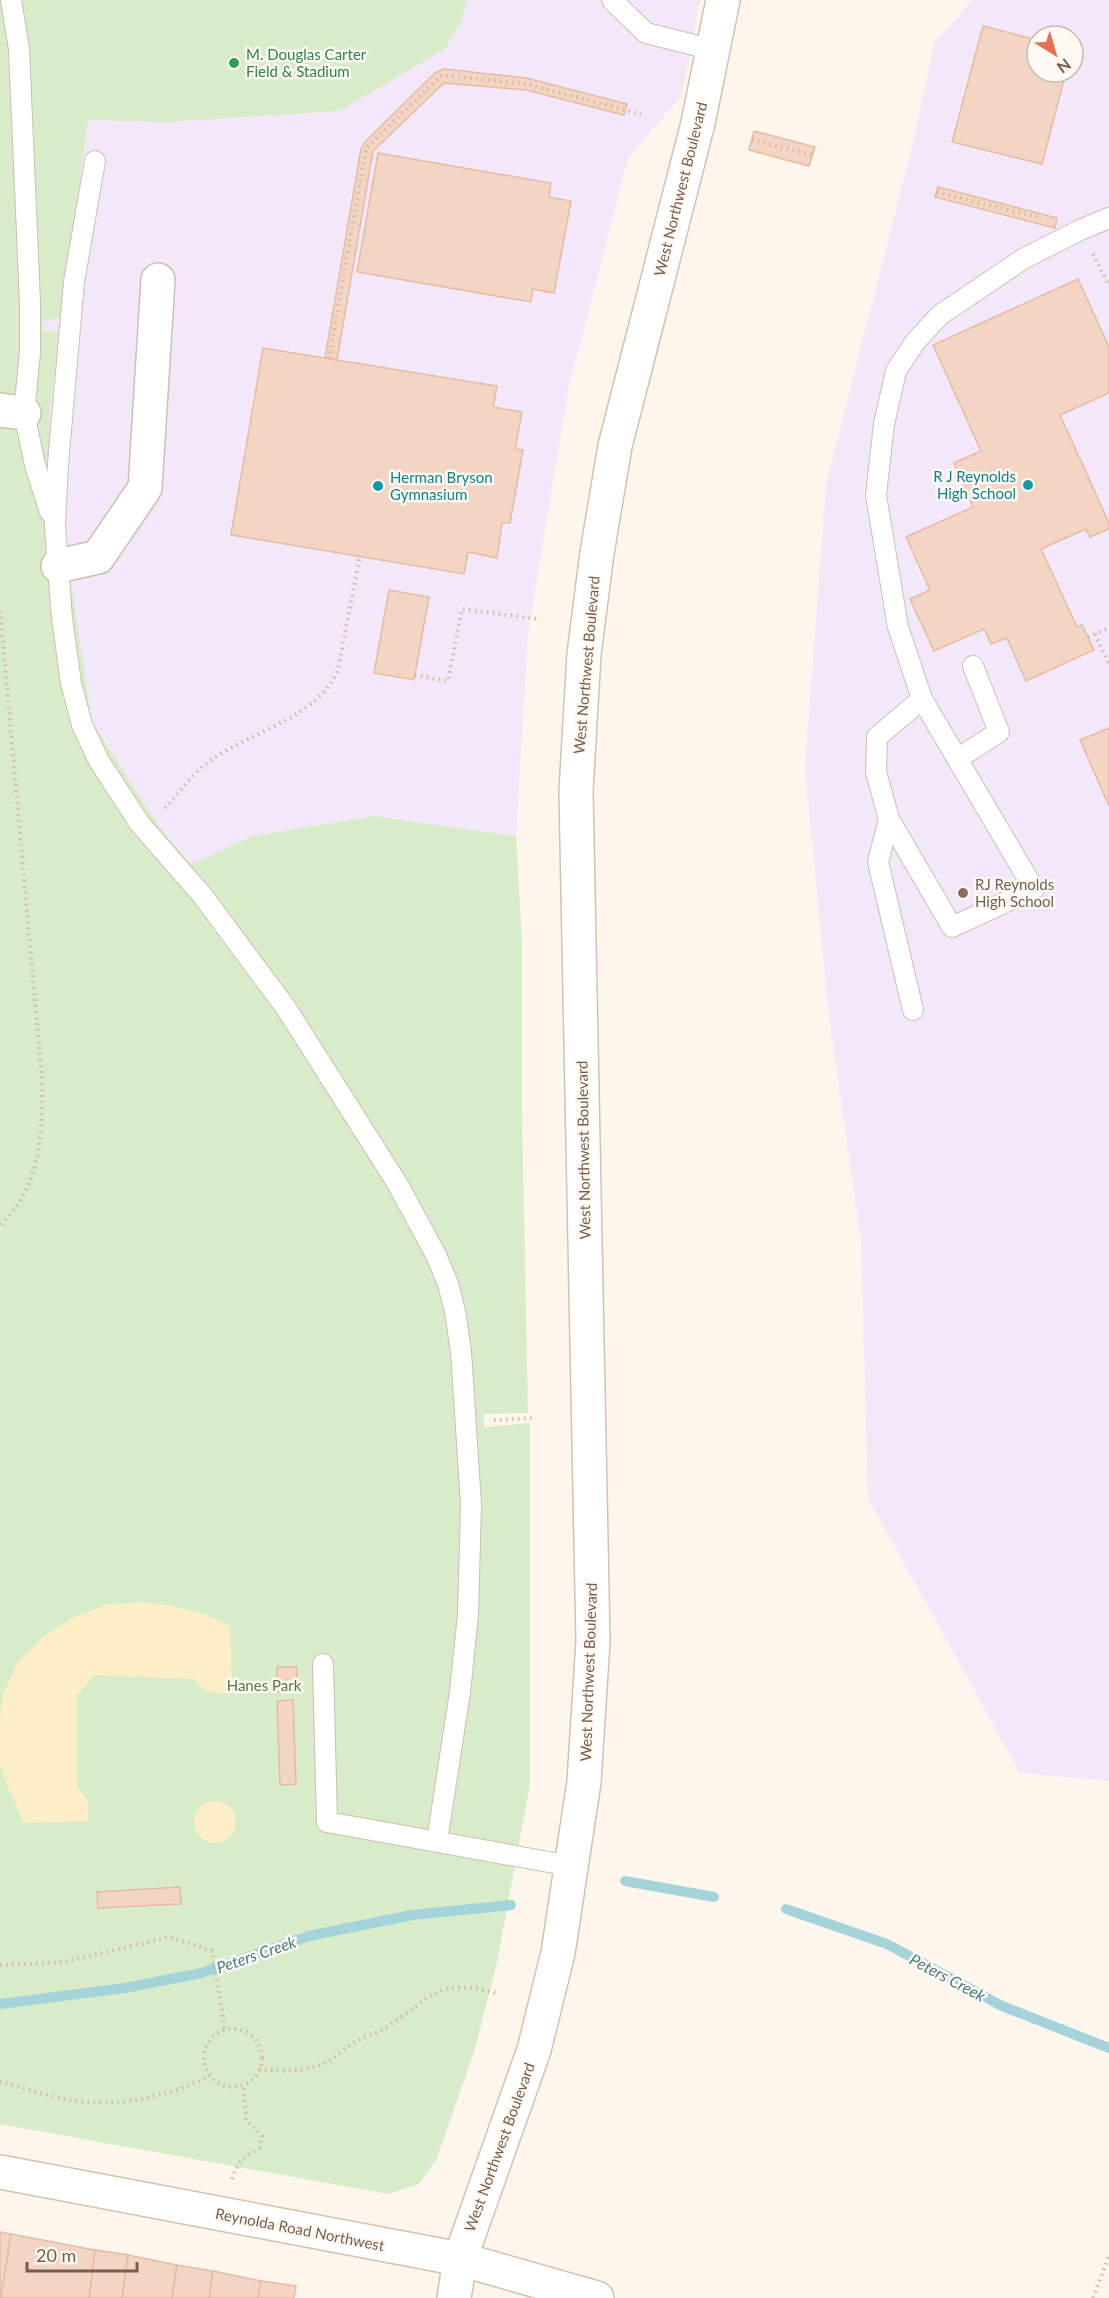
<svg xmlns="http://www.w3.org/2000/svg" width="1109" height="2298" viewBox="0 0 1109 2298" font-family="Lato,sans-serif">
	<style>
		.education { fill: #f3e8fa; fill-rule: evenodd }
		.green { fill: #d8ecc9 }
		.sand { fill: #fcefc7 }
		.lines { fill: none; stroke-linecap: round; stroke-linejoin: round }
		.stream { stroke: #a5d3da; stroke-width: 10 }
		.building { fill: #f3d5c3; stroke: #e6bba3; stroke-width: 1.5 }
		.lane-casing { stroke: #d1beb0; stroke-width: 22 }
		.street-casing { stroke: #d1beb0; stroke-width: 36 }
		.secondary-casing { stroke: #d6c0b0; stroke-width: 36 }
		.path { stroke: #d9b8a5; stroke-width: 4; stroke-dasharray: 1.5 4.5; stroke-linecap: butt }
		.lane { stroke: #fff; stroke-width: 20 }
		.street { stroke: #fff; stroke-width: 33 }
		.secondary { stroke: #fff; stroke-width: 33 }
		.leisure-dot { fill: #2e9e5b; stroke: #fffaf3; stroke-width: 2 }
		.culture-dot { fill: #0f9aa8; stroke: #fffaf3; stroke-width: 2 }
		.education-dot { fill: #8d6e63; stroke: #fffaf3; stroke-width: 2 }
		.labels { text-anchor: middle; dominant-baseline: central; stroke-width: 5; stroke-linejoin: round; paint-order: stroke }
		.leisure-label { font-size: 15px; fill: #27864d; stroke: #fffaf3; text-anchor: start }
		.street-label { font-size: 15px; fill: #7a5c4d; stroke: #fffaf3 }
		.culture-label { font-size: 15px; fill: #0d838f; stroke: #fffaf3; text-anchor: end }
		.education-label { font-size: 15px; fill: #785e54; stroke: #fffaf3; text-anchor: start }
		.park-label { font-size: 15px; fill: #537a41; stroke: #fffaf3 }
		.water-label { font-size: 16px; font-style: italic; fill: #437c86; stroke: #fffaf3 }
	</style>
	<rect width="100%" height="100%" fill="#fdf6ec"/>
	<!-- education -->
	<g class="education">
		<path d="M16 0H700L682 95 628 158 568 391 528 634 516 836 374 816 254 836 192 864 159 826 92 722 67 555 49 466 33 51Z"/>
		<path d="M973 0H1109V1781L1020 1773 868 1498 861 1241 829 1017 805 768 826 485 913 143 935 42ZM1037 36H1073V72H1037Z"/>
	</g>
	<!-- green -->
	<path class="green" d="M0 0H467L460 23 445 49 339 111 168 122 88 120 61 318 43 320 44 332H60L50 410 49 466 67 555 92 722 159 826 191 864 253 836 374 816 516 836 522 943V1111L528 1413 483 1414 485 1427 530 1423V1784L497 1962 475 2049 437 2158 419 2184 388 2194 0 2124Z"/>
	<!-- sand -->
	<g class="sand">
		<path d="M139 1602C172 1605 201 1610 230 1626L232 1685 227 1693C209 1695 206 1692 194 1679L95 1675 77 1695V1786L88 1801V1821L24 1823 7 1785 0 1764V1718L3 1694 17 1664 42 1637 75 1617 105 1605Z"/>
		<circle cx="215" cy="1822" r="21"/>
	</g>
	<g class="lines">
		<!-- stream -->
		<g class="stream">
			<path d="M625 1881 714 1897"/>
			<path d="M786 1909 887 1944 1002 2006 1109 2048"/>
			<path d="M0 2004 125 1988 201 1973 309 1936 412 1915 511 1905"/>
		</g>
	</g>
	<!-- building -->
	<g class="building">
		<path d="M983 26 1037 40V72H1066L1042 164 952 142Z"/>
		<path d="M444 69 526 78 627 104 624 115 526 90 444 83 373 151 337 360 325 358 361 149 365 142 435 73Z"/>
		<path d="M754 131 815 147 809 166 749 150Z"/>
		<path d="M378 153 551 183 549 197 571 201 554 293 533 289 531 302 357 272Z"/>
		<path d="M938 187 1057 218 1055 228 935 197Z"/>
		<path d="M1078 279 1109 347V393L1060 415 1109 523V529L1090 537 1086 529 1041 549 1077 627 1082 625 1094 650 1026 681 1007 638 991 644 984 629 934 651 910 599 930 590 906 537 973 507 954 463 981 451 933 345Z"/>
		<path d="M263 348 497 386 493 407 522 412 515 449 523 450 510 523H502L497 558 468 552 464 574 231 535Z"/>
		<path d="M389 590 429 597 414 680 374 673Z"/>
		<path d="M1109 728V806L1080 740Z"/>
		<path d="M277 1667H297V1692H276Z"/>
		<path d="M293 1700 296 1784 280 1785 277 1701Z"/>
		<path d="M180 1887 181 1904 98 1908 97 1892Z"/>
		<path d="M0 2232 11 2234 1 2298H0Z"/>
		<path d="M11 2234 95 2250 89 2298H1Z"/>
		<path d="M95 2250 128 2255 122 2298H89Z"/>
		<path d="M128 2255 177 2265 172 2298H122Z"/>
		<path d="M177 2265 213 2271 209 2298H172Z"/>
		<path d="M213 2271 261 2281 258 2298H209Z"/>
		<path d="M261 2281 296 2286 294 2298H258Z"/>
	</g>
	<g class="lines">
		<!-- lane casing -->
		<g class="lane-casing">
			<g id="lane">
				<path d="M11 0 19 49 30 302V352L24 413 35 465 50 512"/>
				<path d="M612 0 646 33 714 50"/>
				<path d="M95 161 74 282 58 464 55 526 62 618 71 683 82 725 99 761 140 824 202 895 286 1008 397 1183 436 1255 448 1284 455 1311 461 1352 471 1504 468 1614 460 1692 437 1841"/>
				<path d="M922 699 877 737 876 772 889 819 952 927 1034 889 922 699 898 627 876 495 884 424 896 371 915 342 940 315 1023 259 1080 230 1109 218"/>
				<path d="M957 759 999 732 973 666"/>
				<path d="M889 819 878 862 913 1010"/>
				<path d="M323 1664 327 1822 571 1866"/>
			</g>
		</g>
		<!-- street casing -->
		<g class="street-casing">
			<g id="street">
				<path d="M0 410 24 413"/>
				<path d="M58 566 98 557 145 488 158 280"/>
			</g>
		</g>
		<!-- secondary casing -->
		<g class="secondary-casing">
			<g id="secondary">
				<path d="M0 2172 460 2259 597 2298"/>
				<path d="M454 2298 460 2259 534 2050 558 1953 584 1782 593 1641 576 791 584 654 597 553 615 446 698 123 723 0"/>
			</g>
		</g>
		<!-- path -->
		<g class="path">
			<path d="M752 140 812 155"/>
			<path d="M937 192 1041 218"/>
			<path d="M1093 254 1109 286"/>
			<path d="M329 359 366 148 442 75 526 84 641 114"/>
			<path d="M0 611 42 1078C43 1121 42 1163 20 1201 14 1210 6 1219 0 1227"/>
			<path d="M1095 634 1109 665"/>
			<path d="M1088 637 1109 628"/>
			<path d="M415 675 448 681 462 609 538 619"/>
			<path d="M165 808C178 794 191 776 206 764 246 732 319 719 338 669L360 556"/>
			<path d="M494 1420 535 1418"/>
			<path d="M0 1965 64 1962 169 1937 212 1951 225 2031"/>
			<circle cx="233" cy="2058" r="29"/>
			<path d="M259 2069C280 2071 304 2072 323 2064 334 2059 343 2049 353 2043 363 2037 375 2034 387 2027 433 1997 437 1976 498 1994"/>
			<path d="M0 2082C25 2088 51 2097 76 2101 121 2108 170 2095 210 2076"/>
			<path d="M232 2179C239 2160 242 2158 259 2148L262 2136 246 2120 243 2085"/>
			<path d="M1093 2298 1109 2256"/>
		</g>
		<!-- lane -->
		<use href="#lane" class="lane"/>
		<!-- street -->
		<use href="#street" class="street"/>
		<!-- secondary -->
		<use href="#secondary" class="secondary"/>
	</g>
	<!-- markers -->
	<circle class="leisure-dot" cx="234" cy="63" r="6"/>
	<g class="culture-dot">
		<circle cx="1028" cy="485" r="6"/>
		<circle cx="378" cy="486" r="6"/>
	</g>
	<circle class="education-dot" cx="963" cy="893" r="6"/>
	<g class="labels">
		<!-- leisure labels -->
		<g class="leisure-label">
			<text x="246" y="54">M. Douglas Carter<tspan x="246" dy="17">Field &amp; Stadium</tspan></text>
		</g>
		<!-- street labels -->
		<g class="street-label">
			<text transform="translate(680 189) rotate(-76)">West Northwest Boulevard</text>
			<text transform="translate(586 665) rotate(-85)">West Northwest Boulevard</text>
			<text transform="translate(583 1150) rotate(-91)">West Northwest Boulevard</text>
			<text transform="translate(588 1672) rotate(-88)">West Northwest Boulevard</text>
			<text transform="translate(499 2147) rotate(-70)">West Northwest Boulevard</text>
			<text transform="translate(300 2229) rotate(11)">Reynolda Road Northwest</text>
		</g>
		<!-- culture labels -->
		<g class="culture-label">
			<text x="1016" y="476">R J Reynolds<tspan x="1016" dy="17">High School</tspan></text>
			<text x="390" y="477" text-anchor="start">Herman Bryson<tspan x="390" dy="17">Gymnasium</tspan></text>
		</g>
		<!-- education labels -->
		<g class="education-label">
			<text x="975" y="884">RJ Reynolds<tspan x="975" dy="17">High School</tspan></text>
		</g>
		<!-- park labels -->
		<g class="park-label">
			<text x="264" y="1685">Hanes Park</text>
		</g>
		<!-- water labels -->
		<g class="water-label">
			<text transform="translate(256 1954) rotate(-19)">Peters Creek</text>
			<text transform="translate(948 1977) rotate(28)">Peters Creek</text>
		</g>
	</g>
	<!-- north arrow -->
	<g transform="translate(1055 54) rotate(143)"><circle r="28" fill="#fffaf3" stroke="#cabbb1" stroke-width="1.5"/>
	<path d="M0-4.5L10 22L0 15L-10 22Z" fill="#e76f51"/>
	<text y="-9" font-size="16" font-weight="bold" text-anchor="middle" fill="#7a5c4d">N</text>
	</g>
	<!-- scale -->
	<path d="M27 2262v9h110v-9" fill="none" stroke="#7a5c4d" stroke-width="3"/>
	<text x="36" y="2262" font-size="18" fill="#7a5c4d" stroke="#fffaf3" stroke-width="4.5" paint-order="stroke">20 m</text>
</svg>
